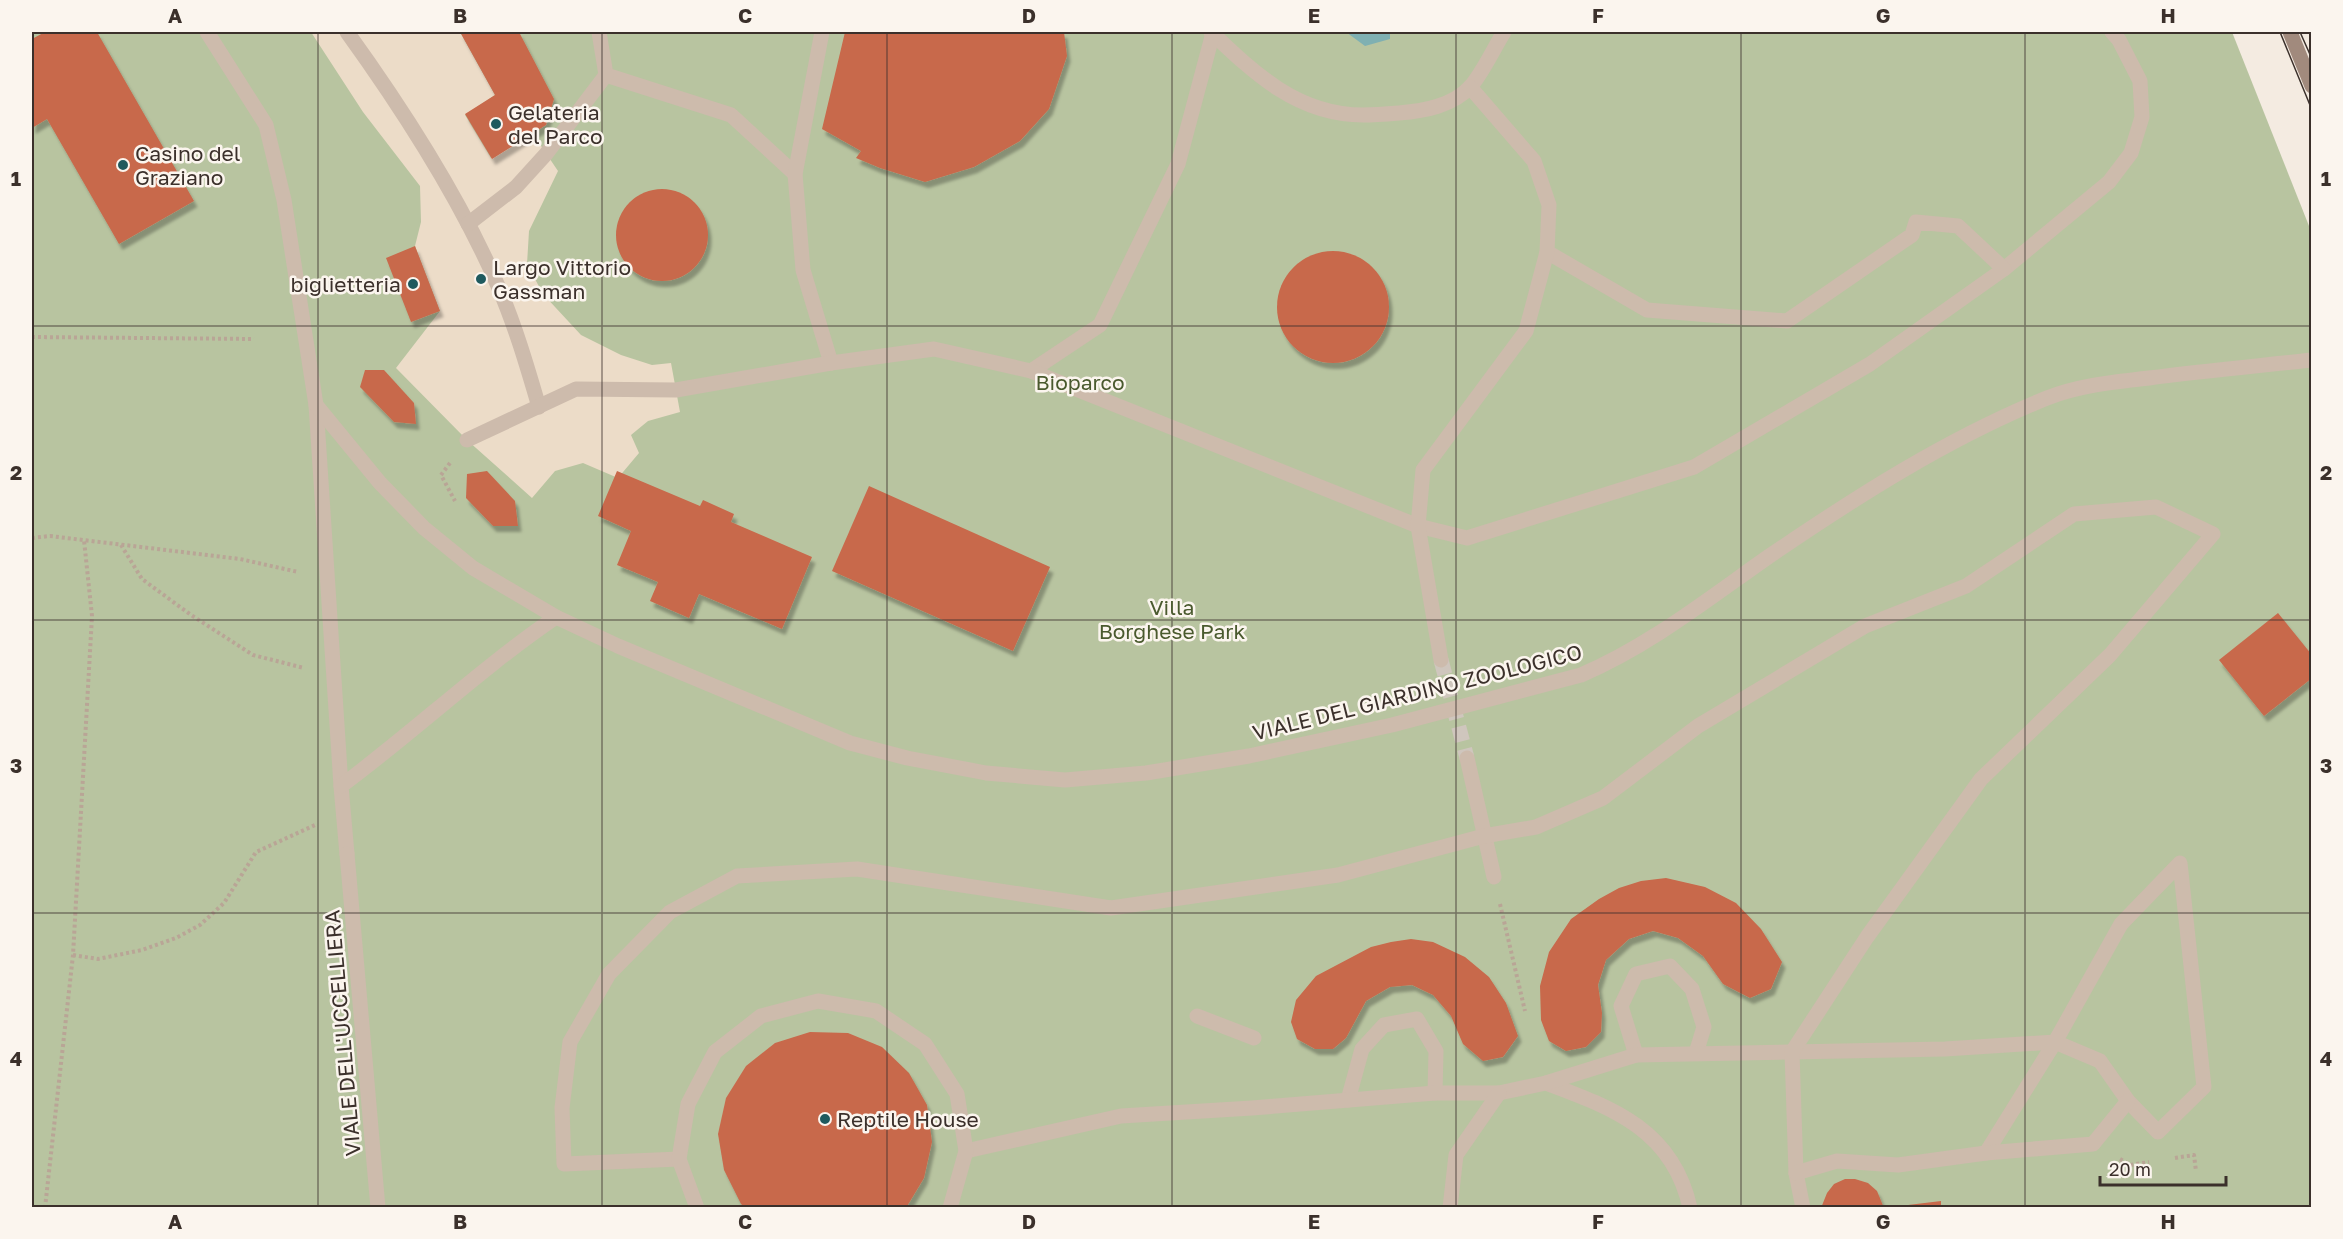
<svg xmlns="http://www.w3.org/2000/svg" width="2343" height="1239" viewBox="0 0 2343 1239" font-family="'Golos Text',sans-serif">
	<style>
		.green { fill: #b8c4a0 }
		.plaza { fill: #ecdcc8 }
		.water { fill: #7fb0b2 }
		.building { fill: #c8694b; filter: url(#shadow) }
		.lines { fill: none; stroke-linecap: round; stroke-linejoin: round }
		.street-tunnel { stroke: #cfc6bd; stroke-width: 15; stroke-dasharray: 15 8; stroke-linecap: butt }
		.path { stroke: #b9a596; stroke-width: 4; stroke-dasharray: 3 3; stroke-linecap: butt }
		.lane { stroke: #cdbbac; stroke-width: 15 }
		.street { stroke: #cdbbac; stroke-width: 15 }
		.secondary { stroke: #a18a7d; stroke-width: 15 }
		.tram { stroke: #3b302b; stroke-width: 1.5 }
		.grid { fill: none; stroke: #3b302b; stroke-width: 1.5; stroke-opacity: 0.55 }
		.poi-dot { fill: #1f5a5e; stroke: #fbf5ee; stroke-width: 2 }
		.labels { text-anchor: middle; dominant-baseline: central; stroke-width: 5; stroke-linejoin: round; paint-order: stroke }
		.poi-label { font-size: 21px; fill: #3b302b; stroke: #fbf5ee; text-anchor: start }
		.park-label { font-size: 21px; fill: #4a5a2e; stroke: #fbf5ee }
		.street-label { font-size: 21px; fill: #3b302b; stroke: #fbf5ee }
		.neatline { fill: none; stroke: #3b302b; stroke-width: 2 }
		.grid-label { font-size: 20px; text-anchor: middle; font-weight: bold; fill: #3b302b }
	</style>
	<defs>
		<filter id="shadow"><feDropShadow dx="3.5" dy="6" stdDeviation="1.5" flood-color="#0004"/></filter>
	</defs>
	<rect width="100%" height="100%" fill="#f4ebe1"/>
	<!-- green -->
	<path class="green" d="M32 32H2232L2311 231V1207H32Z"/>
	<!-- plaza -->
	<path class="plaza" d="M311 32H460L495 95 465 115 491 158 533 134 558 171 529 231 527 264 543 294 581 335 621 355 652 365 671 363 680 412 648 421 631 435 639 453 618 478 583 463 555 471 532 498 467 440 396 368 440 311 415 246 421 222 420 186 363 112Z"/>
	<!-- water -->
	<path class="water" d="M1346 32H1390V39L1365 46Z"/>
	<!-- building -->
	<g class="building">
		<path d="M45 32H97L194 201 119 244 47 119 32 128V39Z"/>
		<path d="M460 32H519L554 99 546 125 492 159 465 114 495 95Z"/>
		<path d="M845 32H1064L1067 56 1049 109 1020 141 974 167 925 182 880 168 856 158 861 151 822 129Z"/>
		<circle cx="662" cy="235" r="46"/>
		<path d="M415 246 440 311 411 322 386 258Z"/>
		<circle cx="1333" cy="307" r="56"/>
		<path d="M365 370H384L414 403 416 424 394 422 360 387Z"/>
		<path d="M487 471 515 501 518 526H493L466 498 467 474Z"/>
		<path d="M617 471 700 506 703 500 734 514 731 522 812 557 782 629 699 594 689 618 650 601 658 582 617 565 631 531 598 516Z"/>
		<path d="M869 486 1050 567 1013 651 832 571Z"/>
		<path d="M2278 613 2312 655V678L2264 716 2219 660Z"/>
		<path d="M1666 878 1705 887 1736 903 1761 929 1782 962 1771 989 1750 998 1723 984 1703 956 1678 938 1653 931 1629 939 1606 960 1598 985 1602 1013 1601 1032 1586 1047 1566 1051 1549 1041 1541 1020 1540 986 1549 952 1571 919 1599 899 1619 888 1641 881Z"/>
		<path d="M1411 939 1433 942 1465 957 1489 977 1506 1003 1518 1036 1503 1057 1483 1061 1463 1044 1451 1016 1433 995 1412 985 1390 987 1366 1001 1346 1038 1333 1049H1315L1297 1039 1291 1022 1296 1000 1316 976 1371 947 1391 942Z"/>
		<path d="M810 1032 848 1033 882 1047 909 1073 927 1105 932 1142 924 1178 906 1208H746L741 1204 724 1170 718 1134 726 1098 746 1066 775 1043Z"/>
		<path d="M1845 1179H1855L1868 1183 1877 1191 1884 1208H1821L1827 1193 1834 1184Z"/>
		<path d="M1941 1201V1208H1908V1205Z"/>
	</g>
	<g class="lines">
		<!-- street-tunnel -->
		<path class="street-tunnel" d="M1441 660 1467 758"/>
		<!-- path -->
		<g class="path">
			<path d="M32 337 254 339"/>
			<path d="M450 463 441 475 455 501"/>
			<path d="M32 538 50 536 240 559 298 572"/>
			<path d="M121 545 142 579 191 615 253 655 304 668"/>
			<path d="M1500 904 1525 1011"/>
			<path d="M73 955 98 959 142 950 176 938 200 925 224 903 256 852 315 825"/>
			<path d="M2175 1158 2194 1155 2196 1171"/>
			<path d="M2120 1159 2130 1165 2149 1162"/>
			<path d="M45 1208 73 955 92 616 84 540"/>
		</g>
		<!-- lane -->
		<g class="lane">
			<path d="M316 405 341 786 347 854"/>
			<path d="M341 786C414 732 481 668 556 617"/>
		</g>
		<!-- street -->
		<g class="street">
			<path d="M207 32 266 125 284 200 316 405 380 483 424 528 473 568 556 617 618 646 850 743 907 758 986 773 1065 780 1146 773 1249 756 1392 725 1581 675C1649 646 1708 599 1768 557 1856 497 1948 438 2047 398 2079 385 2115 382 2149 378 2203 371 2257 366 2312 360"/>
			<path d="M347 32C404 111 459 196 498 286 515 325 527 366 539 407"/>
			<path d="M599 32 606 75 731 115 795 174"/>
			<path d="M822 32 795 174 803 270 831 363"/>
			<path d="M1211 32C1255 74 1298 115 1363 115 1375 115 1387 114 1399 113 1424 111 1453 106 1471 86 1483 72 1494 48 1504 32"/>
			<path d="M468 224 516 187 546 154 606 75"/>
			<path d="M2004 269 2109 182 2131 153 2142 117 2140 81 2119 40 2112 32"/>
			<path d="M1031 371 1100 325 1178 164 1213 33"/>
			<path d="M467 440 576 389 676 390 831 363 934 349 1031 371 1418 526 1467 538 1694 467 1870 364 2004 269 1958 226 1916 222 1912 235 1787 321 1647 310 1547 252"/>
			<path d="M1441 660 1418 526 1423 470 1526 331 1547 252 1549 205 1534 161 1470 87"/>
			<path d="M1467 758 1494 877"/>
			<path d="M347 854 378 1208"/>
			<path d="M1197 1016 1254 1038"/>
			<path d="M1636 1055 1621 1006 1636 974 1670 966 1692 989 1704 1027 1696 1053"/>
			<path d="M1546 1083C1613 1108 1673 1130 1690 1208"/>
			<path d="M1348 1100 1362 1049 1384 1025 1417 1019 1436 1051 1435 1093"/>
			<path d="M966 1151 1121 1116 1252 1108 1435 1093H1499L1546 1083 1636 1055 1945 1049 2055 1042 2100 1061 2128 1101 2158 1132 2204 1087 2180 863 2121 924 2055 1042 1986 1153"/>
			<path d="M679 1159 564 1164 562 1108 570 1042 609 974 670 912 737 876 857 869 1111 908 1338 875 1484 836 1536 827 1603 798 1698 726 1865 626 1966 586 2074 514 2156 507 2213 534 2110 655 1981 779 1867 937 1792 1052 1796 1173 1803 1208"/>
			<path d="M1796 1173 1837 1161 1898 1165 1986 1153 2093 1144 2128 1101"/>
			<path d="M697 1208 679 1159 688 1104 715 1052 761 1016 818 1001 876 1011 925 1044 957 1094 966 1151 950 1208"/>
			<path d="M1450 1208 1456 1155 1499 1093"/>
		</g>
		<!-- secondary -->
		<path class="secondary" d="M2290 32 2312 86"/>
		<!-- tram -->
		<g class="tram">
			<path d="M2280 32 2312 110"/>
			<path d="M2300 32 2312 59"/>
		</g>
	</g>
	<!-- grid -->
	<path class="grid" d="M318 32V1208M602 32V1208M887 32V1208M1172 32V1208M1456 32V1208M1741 32V1208M2025 32V1208M32 326H2312M32 620H2312M32 913H2312"/>
	<!-- markers -->
	<g class="poi-dot">
		<circle cx="496" cy="124" r="6"/>
		<circle cx="123" cy="165" r="6"/>
		<circle cx="481" cy="279" r="6"/>
		<circle cx="413" cy="284" r="6"/>
		<circle cx="825" cy="1119" r="6"/>
	</g>
	<g class="labels">
		<!-- poi labels -->
		<g class="poi-label">
			<text x="508" y="112">Gelateria<tspan x="508" dy="24">del Parco</tspan></text>
			<text x="135" y="153">Casino del<tspan x="135" dy="24">Graziano</tspan></text>
			<text x="493" y="267">Largo Vittorio<tspan x="493" dy="24">Gassman</tspan></text>
			<text x="401" y="284" text-anchor="end">biglietteria</text>
			<text x="837" y="1119">Reptile House</text>
		</g>
		<!-- park labels -->
		<g class="park-label">
			<text x="1080" y="382">Bioparco</text>
			<text x="1172" y="607">Villa<tspan x="1172" dy="24">Borghese Park</tspan></text>
		</g>
		<!-- street labels -->
		<g class="street-label">
			<text transform="translate(1417 692) rotate(-14)">VIALE DEL GIARDINO ZOOLOGICO</text>
			<text transform="translate(342 1033) rotate(-95)">VIALE DELL'UCCELLIERA</text>
		</g>
	</g>
	<!-- border -->
	<rect width="2343" height="1239" fill="none" stroke="#fbf5ee" stroke-width="66"/>
	<!-- scale -->
	<path d="M2100 1176v9h126v-9" fill="none" stroke="#3b302b" stroke-width="3"/>
	<text x="2109" y="1176" font-size="18" fill="#3b302b" stroke="#fbf5ee" stroke-width="4.5" paint-order="stroke">20 m</text>
	<rect x="33" y="33" width="2277" height="1173" class="neatline"/>
	<g class="grid-label">
		<text x="175" y="23">A</text>
		<text x="460" y="23">B</text>
		<text x="745" y="23">C</text>
		<text x="1029" y="23">D</text>
		<text x="1314" y="23">E</text>
		<text x="1598" y="23">F</text>
		<text x="1883" y="23">G</text>
		<text x="2168" y="23">H</text>
		<text x="16" y="186">1</text>
		<text x="2326" y="186">1</text>
		<text x="16" y="480">2</text>
		<text x="2326" y="480">2</text>
		<text x="16" y="773">3</text>
		<text x="2326" y="773">3</text>
		<text x="16" y="1066">4</text>
		<text x="2326" y="1066">4</text>
		<text x="175" y="1229">A</text>
		<text x="460" y="1229">B</text>
		<text x="745" y="1229">C</text>
		<text x="1029" y="1229">D</text>
		<text x="1314" y="1229">E</text>
		<text x="1598" y="1229">F</text>
		<text x="1883" y="1229">G</text>
		<text x="2168" y="1229">H</text>
	</g>
</svg>
